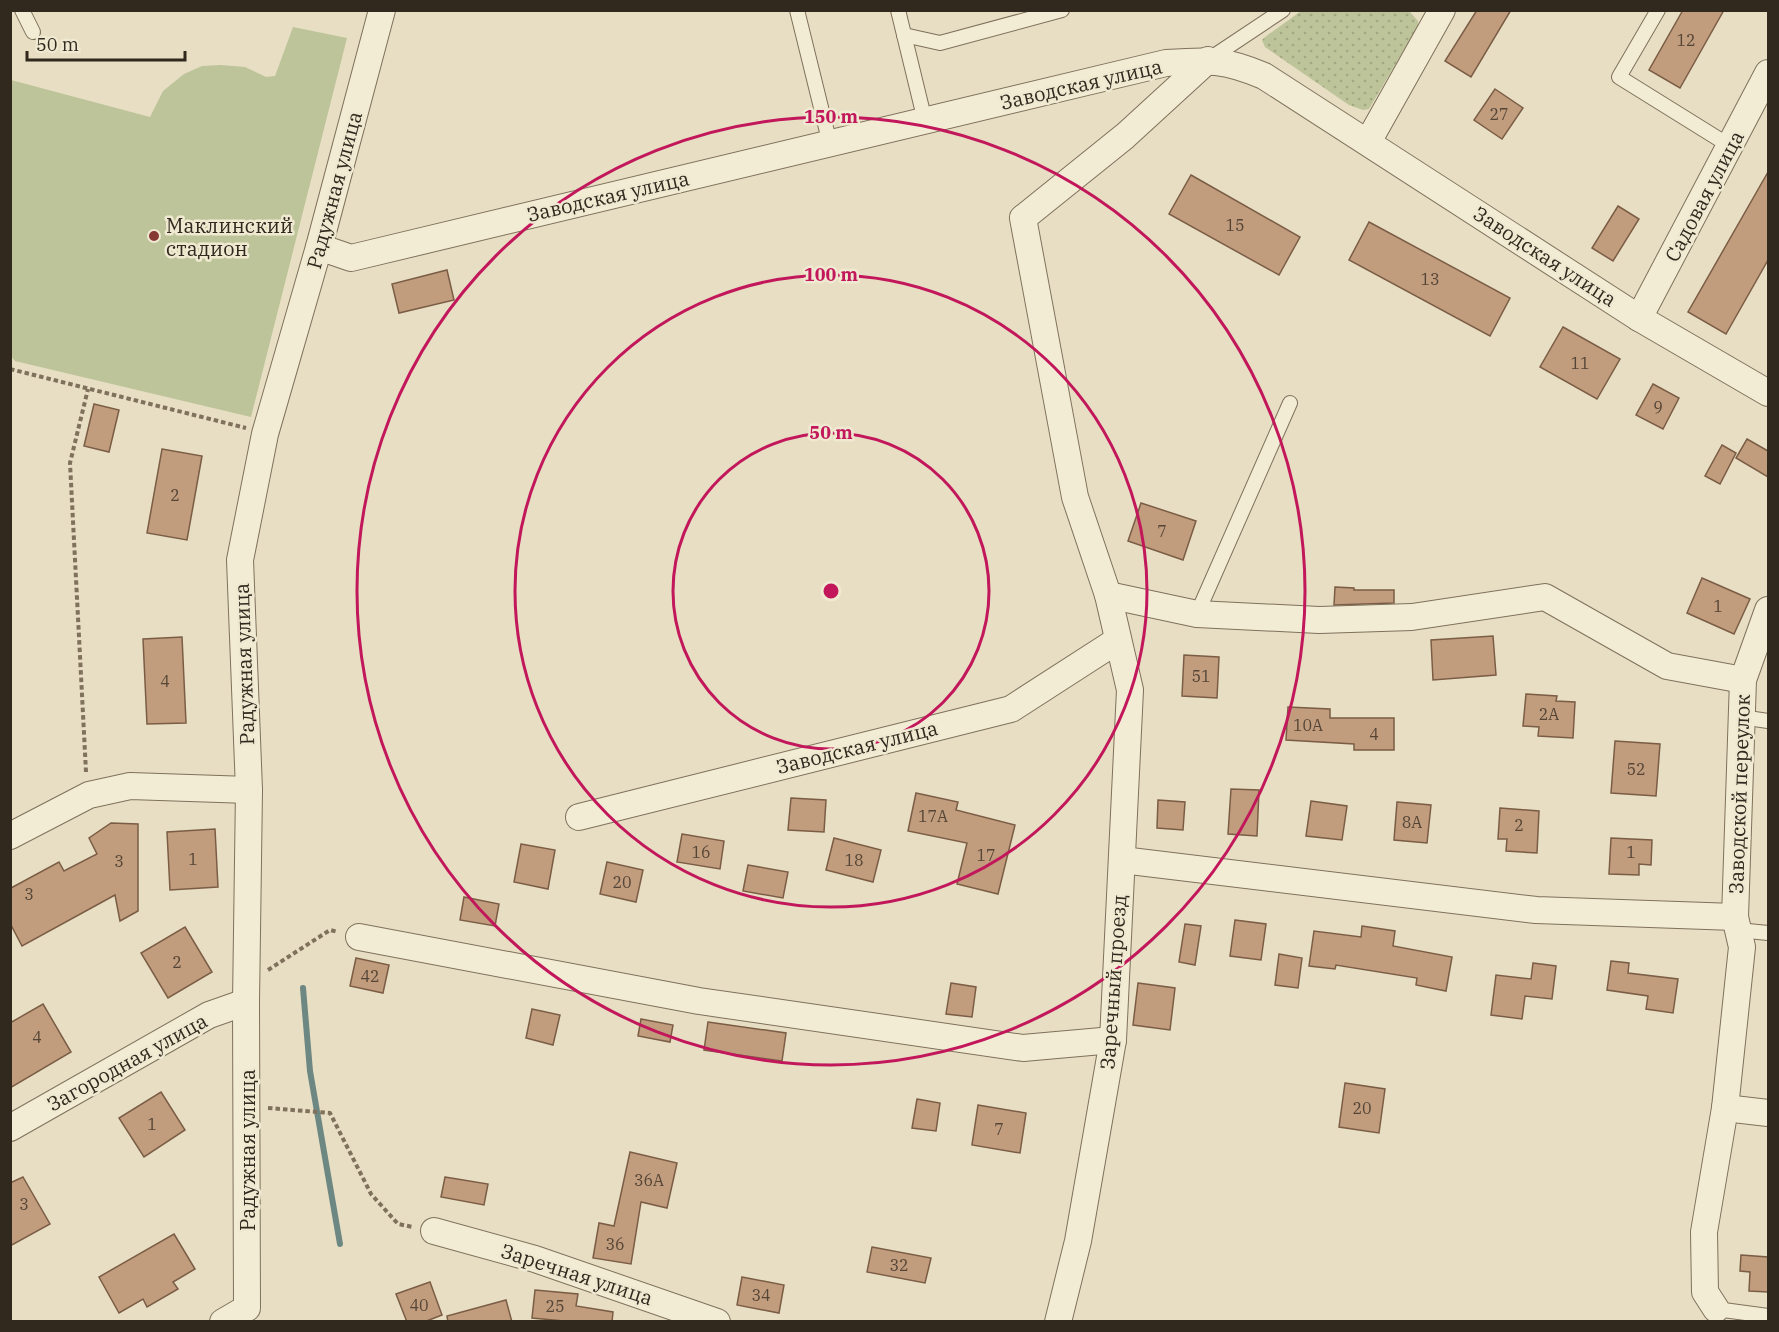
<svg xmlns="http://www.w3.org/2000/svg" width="1779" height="1332" viewBox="0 0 1779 1332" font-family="'IBM Plex Serif',serif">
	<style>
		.grass { fill: url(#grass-dots) }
		.pitch { fill: #bdc499 }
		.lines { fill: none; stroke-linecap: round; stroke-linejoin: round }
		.stream { stroke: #6d8782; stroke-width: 6 }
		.building { fill: #c19d7e; stroke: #7b5d45; stroke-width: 1.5 }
		.service-casing { stroke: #7f715c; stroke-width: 16 }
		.minor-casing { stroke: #7f715c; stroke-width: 28 }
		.path { stroke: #7f715c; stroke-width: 4; stroke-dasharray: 4.5 3; stroke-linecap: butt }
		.service { stroke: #f3ecd5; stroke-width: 14 }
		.minor { stroke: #f3ecd5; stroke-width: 26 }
		.ring { fill: none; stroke: #c2185b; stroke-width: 3 }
		.poi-dot { fill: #863834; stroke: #f0e9d1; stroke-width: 2 }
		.labels { text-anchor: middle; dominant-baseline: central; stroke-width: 5; stroke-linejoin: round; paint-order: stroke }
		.number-label { font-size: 16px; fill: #554536 }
		.street-label { font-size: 20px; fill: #31281e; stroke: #f0e9d1 }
		.poi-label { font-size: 20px; fill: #31281e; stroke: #f0e9d1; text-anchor: start }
		.centre { fill: #c2185b; stroke: #f0e9d1; stroke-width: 3 }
		.ring-label { font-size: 18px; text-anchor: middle; font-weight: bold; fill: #c2185b; stroke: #f0e9d1; stroke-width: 5; stroke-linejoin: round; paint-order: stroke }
	</style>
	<defs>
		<pattern id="grass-dots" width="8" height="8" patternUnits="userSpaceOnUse" patternTransform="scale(1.5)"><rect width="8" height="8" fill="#bdc499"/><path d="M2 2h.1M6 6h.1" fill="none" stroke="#a3a883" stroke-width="1.8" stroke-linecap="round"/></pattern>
	</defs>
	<rect width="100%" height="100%" fill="#e7dec3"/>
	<!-- grass -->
	<path class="grass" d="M1301 11H1409L1418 21V26L1369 109 1363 110 1349 105 1265 47 1262 40 1265 37Z"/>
	<!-- pitch -->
	<path class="pitch" d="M293 27 347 38 251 417 15 361 10 355 11 80 150 117 163 91 184 74 202 66 221 65 245 67 266 77 275 76Z"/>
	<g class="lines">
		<!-- stream -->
		<path class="stream" d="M303 988 310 1071 340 1244"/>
	</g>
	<!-- building -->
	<g class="building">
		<path d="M1477 10H1511L1471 77 1445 61Z"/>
		<path d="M1683 10H1724L1680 88 1649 70Z"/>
		<path d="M1495 89 1523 108 1502 139 1474 120Z"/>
		<path d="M1768 172V260L1726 334 1688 312Z"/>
		<path d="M1191 175 1300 237 1279 275 1169 214Z"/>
		<path d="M1618 206 1639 219 1613 261 1592 248Z"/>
		<path d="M1369 222 1510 298 1490 336 1349 260Z"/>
		<path d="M447 270 454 300 399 313 392 284Z"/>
		<path d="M1563 327 1620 359 1597 399 1540 367Z"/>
		<path d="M1653 384 1679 398 1663 429 1636 415Z"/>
		<path d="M94 404 119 410 109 452 84 446Z"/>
		<path d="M1747 439 1768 451V477L1736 458Z"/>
		<path d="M1722 445 1736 453 1720 484 1705 476Z"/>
		<path d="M162 449 202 456 187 540 147 533Z"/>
		<path d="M1141 503 1196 521 1183 560 1128 541Z"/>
		<path d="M1702 578 1750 599 1734 634 1687 613Z"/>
		<path d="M1335 587 1354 588V590H1394V603L1334 605Z"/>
		<path d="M1493 636 1496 675 1433 680 1431 640Z"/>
		<path d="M182 637 186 723 147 724 143 639Z"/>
		<path d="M1184 655 1219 657 1217 698 1182 696Z"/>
		<path d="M1526 694 1557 696 1556 701 1575 702 1573 738 1538 736 1539 727 1523 726Z"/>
		<path d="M1288 707 1330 709V718H1394V750H1354V744L1286 740Z"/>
		<path d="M1615 741 1660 744 1656 796 1611 793Z"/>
		<path d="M1231 789 1259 790 1257 836 1228 834Z"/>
		<path d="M916 793 958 802 956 810 1015 825 998 894 957 884 967 843 908 831Z"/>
		<path d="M791 798 826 800 824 832 788 830Z"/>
		<path d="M1158 800 1185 802 1183 830 1157 828Z"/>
		<path d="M1311 801 1347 806 1342 840 1306 836Z"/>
		<path d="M1397 802 1431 805 1427 843 1394 840Z"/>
		<path d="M1500 808 1539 811 1537 853 1506 851 1507 839H1498Z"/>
		<path d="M111 823 138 824V911L120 921 115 895 22 946 11 925V888L59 862 64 871 97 854 89 838Z"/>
		<path d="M215 829 218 887 170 890 167 832Z"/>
		<path d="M682 834 724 841 720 869 677 862Z"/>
		<path d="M834 838 881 850 873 882 826 870Z"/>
		<path d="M1611 838 1652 840 1651 865 1639 864V875L1609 874Z"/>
		<path d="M521 844 555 850 548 889 514 882Z"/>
		<path d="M607 862 643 870 636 902 600 894Z"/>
		<path d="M748 865 788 872 783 898 743 891Z"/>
		<path d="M464 897 499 904 495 926 460 920Z"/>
		<path d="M1235 920 1266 924 1261 960 1230 956Z"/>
		<path d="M1185 924 1201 926 1195 965 1179 962Z"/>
		<path d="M1362 926 1395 931 1393 946 1452 957 1446 991 1416 985 1417 978 1336 965 1335 969 1309 966 1314 931 1361 937Z"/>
		<path d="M185 927 212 972 168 998 141 953Z"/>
		<path d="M1279 954 1302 958 1298 988 1275 985Z"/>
		<path d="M356 958 389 965 383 993 350 986Z"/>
		<path d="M1611 961 1629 963 1628 973 1678 979 1673 1013 1646 1009 1648 996 1607 990Z"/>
		<path d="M1533 963 1556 966 1552 999 1525 996 1522 1019 1491 1015 1496 975 1531 979Z"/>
		<path d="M951 983 976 987 972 1017 946 1014Z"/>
		<path d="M1138 983 1175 988 1170 1030 1133 1025Z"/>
		<path d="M43 1004 71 1052 10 1088V1023Z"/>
		<path d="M532 1009 560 1015 553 1045 526 1038Z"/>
		<path d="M641 1019 673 1025 670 1042 638 1036Z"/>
		<path d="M708 1022 786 1033 782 1061 704 1050Z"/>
		<path d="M1345 1083 1385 1089 1379 1133 1339 1127Z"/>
		<path d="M161 1092 185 1130 144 1157 119 1118Z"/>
		<path d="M917 1099 940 1103 936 1131 912 1128Z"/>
		<path d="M978 1105 1026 1113 1020 1153 972 1145Z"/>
		<path d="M630 1152 677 1163 667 1208 641 1202 631 1264 593 1258 599 1223 614 1226Z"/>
		<path d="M23 1177 50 1224 10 1246V1183Z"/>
		<path d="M445 1177 488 1184 484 1205 441 1197Z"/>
		<path d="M174 1234 195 1269 173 1282 178 1289 147 1307 143 1299 119 1313 99 1277Z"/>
		<path d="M872 1247 931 1258 925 1283 867 1272Z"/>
		<path d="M1741 1255 1768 1257V1292L1749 1291 1750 1272 1740 1271Z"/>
		<path d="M742 1277 784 1285 779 1313 737 1305Z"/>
		<path d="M430 1282 442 1315 424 1322H407L396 1294Z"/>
		<path d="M535 1290 578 1294 576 1306 613 1312 612 1322H575L532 1318Z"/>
		<path d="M506 1300 512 1322H448L447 1316Z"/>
	</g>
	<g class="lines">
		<!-- service casing -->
		<g class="service-casing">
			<g id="service">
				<path d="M22 10 33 32"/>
				<path d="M797 10 830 144"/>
				<path d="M898 10 925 121"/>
				<path d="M1658 10 1619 77 1730 146"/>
				<path d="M904 35 940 43 1062 10"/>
				<path d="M1208 60 1283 10"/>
				<path d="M1197 614 1290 403"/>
				<path d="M1741 717 1768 721"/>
				<path d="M1738 930 1768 933"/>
				<path d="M1716 1309 1768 1316"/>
			</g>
		</g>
		<!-- minor casing -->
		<g class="minor-casing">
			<g id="minor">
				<path d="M1368 142 1442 10"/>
				<path d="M319 247 351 258 1166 63C1209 60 1224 59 1264 76L1639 318 1768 393"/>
				<path d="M1639 318 1768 73"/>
				<path d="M1108 595 1197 614 1319 620 1412 617 1545 597 1667 666 1743 680"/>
				<path d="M579 817 1011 709 1118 640"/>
				<path d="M10 836 89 795 130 786 249 790"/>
				<path d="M1122 860 1536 910 1735 917"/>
				<path d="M359 937 699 1001 1023 1048 1113 1040"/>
				<path d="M1725 1108 1768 1113"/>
				<path d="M10 1128 209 1015 246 1002"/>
				<path d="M434 1231 535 1259 717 1322"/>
				<path d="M1716 1309 1705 1292 1704 1232 1725 1108 1742 947 1735 917 1743 680 1768 610"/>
				<path d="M223 1322 247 1308 246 1002 249 790 240 560 265 434 319 247 382 10"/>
				<path d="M1058 1322 1078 1241 1113 1040 1130 690 1108 595 1075 497 1023 218 1125 136 1208 60"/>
			</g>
		</g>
		<!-- path -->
		<g class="path">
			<path d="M10 369 246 428"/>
			<path d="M86 772 70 463 88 389"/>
			<path d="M268 970 330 930 338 932"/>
			<path d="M268 1108 330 1113 371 1194 398 1224 413 1227"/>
		</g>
		<!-- service -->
		<use href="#service" class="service"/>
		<!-- minor -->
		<use href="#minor" class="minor"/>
	</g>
	<!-- distance rings -->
	<g class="ring">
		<circle cx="831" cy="591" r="158"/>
		<circle cx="831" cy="591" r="316"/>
		<circle cx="831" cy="591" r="474"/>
	</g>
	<!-- markers -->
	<circle class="poi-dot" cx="154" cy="236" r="6"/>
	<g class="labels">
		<!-- number labels -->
		<g class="number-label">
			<text x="1686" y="40">12</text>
			<text x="1499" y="114">27</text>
			<text x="1235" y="225">15</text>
			<text x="1430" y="279">13</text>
			<text x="1580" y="363">11</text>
			<text x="1658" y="407">9</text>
			<text x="175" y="495">2</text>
			<text x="1162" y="531">7</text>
			<text x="1718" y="606">1</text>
			<text x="1201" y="676">51</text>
			<text x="165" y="681">4</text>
			<text x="1549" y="714">2А</text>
			<text x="1308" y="725">10А</text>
			<text x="1374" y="734">4</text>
			<text x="1636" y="769">52</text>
			<text x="933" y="816">17А</text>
			<text x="1412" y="822">8А</text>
			<text x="1519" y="825">2</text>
			<text x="701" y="852">16</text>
			<text x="1631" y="852">1</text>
			<text x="986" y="855">17</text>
			<text x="193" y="859">1</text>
			<text x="854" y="860">18</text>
			<text x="119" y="861">3</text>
			<text x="622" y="882">20</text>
			<text x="29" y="894">3</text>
			<text x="177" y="962">2</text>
			<text x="370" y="976">42</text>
			<text x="37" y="1037">4</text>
			<text x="1362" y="1108">20</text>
			<text x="152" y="1124">1</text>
			<text x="999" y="1129">7</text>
			<text x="649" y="1180">36А</text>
			<text x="24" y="1204">3</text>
			<text x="615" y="1244">36</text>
			<text x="899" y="1265">32</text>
			<text x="761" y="1295">34</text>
			<text x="419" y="1305">40</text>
			<text x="555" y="1306">25</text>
		</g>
		<!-- street labels -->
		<g class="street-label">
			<text transform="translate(1081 84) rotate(-13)">Заводская улица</text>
			<text transform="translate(334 190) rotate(-75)">Радужная улица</text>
			<text transform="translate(608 196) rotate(-13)">Заводская улица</text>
			<text transform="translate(1704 196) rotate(-62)">Садовая улица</text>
			<text transform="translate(1545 256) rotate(33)">Заводская улица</text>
			<text transform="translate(244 664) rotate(-92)">Радужная улица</text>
			<text transform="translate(857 747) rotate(-14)">Заводская улица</text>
			<text transform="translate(1739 794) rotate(-88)">Заводской переулок</text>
			<text transform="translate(1113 982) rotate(-86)">Заречный проезд</text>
			<text transform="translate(127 1062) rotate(-29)">Загородная улица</text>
			<text transform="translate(247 1150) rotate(-90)">Радужная улица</text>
			<text transform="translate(577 1274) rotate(18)">Заречная улица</text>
		</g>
		<!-- poi labels -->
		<g class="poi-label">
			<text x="166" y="225">Маклинский<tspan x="166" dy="23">стадион</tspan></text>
		</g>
	</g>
	<circle cx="831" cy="591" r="9" class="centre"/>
	<g class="ring-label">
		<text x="831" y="123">150 m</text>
		<text x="831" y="281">100 m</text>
		<text x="831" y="439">50 m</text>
	</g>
	<!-- border -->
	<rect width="1779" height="1332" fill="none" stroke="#31281e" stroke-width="24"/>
	<!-- scale -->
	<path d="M27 51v9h158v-9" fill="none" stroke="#31281e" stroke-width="3"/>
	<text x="36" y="51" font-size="18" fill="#31281e" stroke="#f0e9d1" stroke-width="4.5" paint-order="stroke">50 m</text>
</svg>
